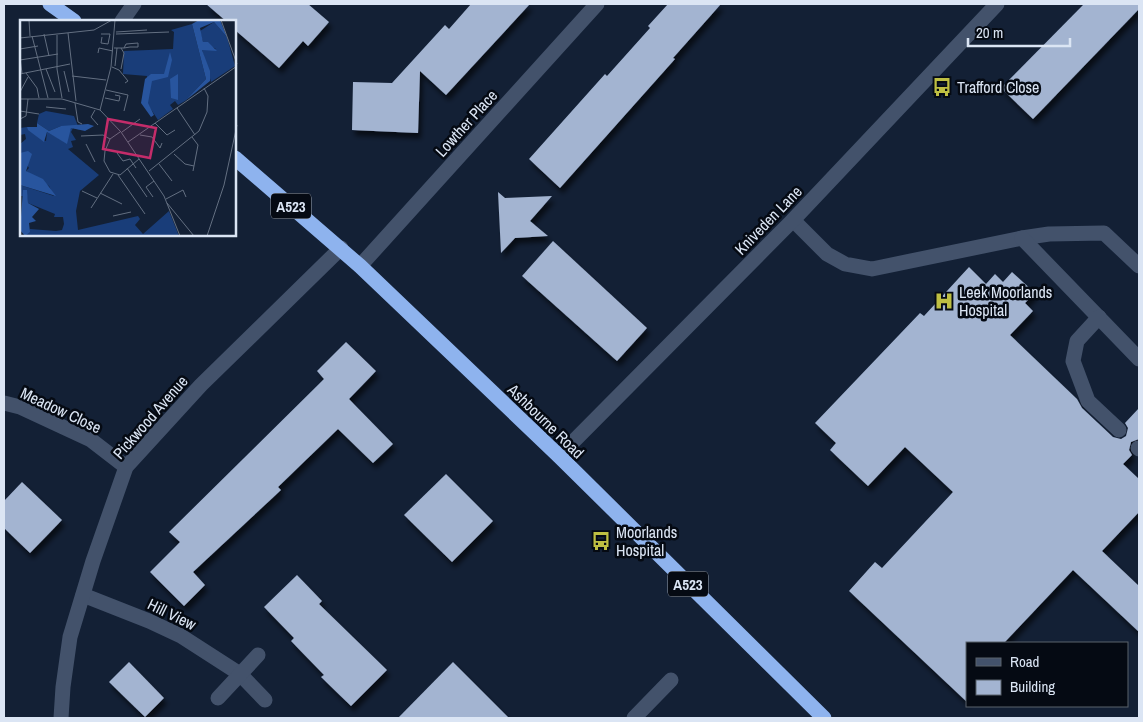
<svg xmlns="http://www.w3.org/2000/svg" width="1143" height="722" viewBox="0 0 1143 722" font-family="'Archivo Narrow',sans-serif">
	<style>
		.building { fill: #a3b4d1; filter: url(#shadow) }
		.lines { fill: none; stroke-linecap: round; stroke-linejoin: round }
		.lane { stroke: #43526b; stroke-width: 15 }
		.street { stroke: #43526b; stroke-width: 15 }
		.highway { stroke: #8eb3ee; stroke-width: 15 }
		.labels { text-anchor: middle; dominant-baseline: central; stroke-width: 5; stroke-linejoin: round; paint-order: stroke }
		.shield { fill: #050a13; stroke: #9ba3b0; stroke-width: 1 }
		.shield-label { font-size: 15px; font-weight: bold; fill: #dbe5f4 }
		.poi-label { font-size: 16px; fill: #dbe5f4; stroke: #050a13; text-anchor: start }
		.street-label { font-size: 16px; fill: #dbe5f4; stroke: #050a13 }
		.inset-road { fill: none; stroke: #636f81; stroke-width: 1 }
		.view { fill: #c42c6a; fill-opacity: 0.15; stroke: #c42c6a; stroke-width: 2.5 }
		.inset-edge { fill: none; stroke: #dbe5f4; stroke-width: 2.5 }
	</style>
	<defs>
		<filter id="shadow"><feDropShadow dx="3" dy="5.5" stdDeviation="2.5" flood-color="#0009"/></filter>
	</defs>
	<rect width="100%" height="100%" fill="#132035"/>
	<!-- building -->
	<g class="building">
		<path d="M206 4H308L329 22 308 46 303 41 279 68 235 30V21H226Z"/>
		<path d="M471 4H530L446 95 420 71 418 133 352 130 353 82 392 83 445 25 449 29Z"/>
		<path d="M668 4H721L673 58 675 59 560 188 529 159 605 74 607 76 650 28 648 26Z"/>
		<path d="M1084 4H1139V9L1033 119 1001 88Z"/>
		<path d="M498 192 505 198 552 196 530 221 548 236 515 238 501 253Z"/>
		<path d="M553 241 647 328 617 361 522 276Z"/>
		<path d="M969 267 986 284 995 274 1003 282 1012 272 1035 293 1025 303 1033 311 1010 335 1077 399 1082 408 1113 437 1121 439 1126 436 1128 428 1125 423 1139 408V439L1131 442 1129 450 1132 455 1123 464 1139 479V512L1102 551 1139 586V632L1073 570 1004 643H967V702L849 591 875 562 882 568 953 492 905 447 868 486 830 450 836 443 815 423 920 313 924 316Z"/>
		<path d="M346 342 376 371 349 399 393 444 373 463 338 429 278 487 281 490 193 572 205 585 184 606 150 572 180 542 169 532 324 379 317 371Z"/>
		<path d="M446 474 493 521 452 562 404 515Z"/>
		<path d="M22 482 62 520 30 553 4 528V501Z"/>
		<path d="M297 575 322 601 319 604 387 670 351 706 321 677 324 675 291 641 294 638 264 607Z"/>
		<path d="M129 662 164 698 145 717 109 682Z"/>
		<path d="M453 662 509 718H398Z"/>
	</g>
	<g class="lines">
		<!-- lane -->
		<g class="lane">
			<path d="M793 220 827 254 845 264 872 269 1022 238 1049 234 1104 233 1139 266"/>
			<path d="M1022 238 1139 359"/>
			<path d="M1099 317 1077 341 1073 361 1088 401 1119 430"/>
			<path d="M1138 448 1139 449"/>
			<path d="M240 674 265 700"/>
		</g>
		<!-- street -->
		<g class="street">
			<path d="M122 21 134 4"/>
			<path d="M360 266 597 4"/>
			<path d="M4 403 20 407 91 440 126 467"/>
			<path d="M559 456 793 220 997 4"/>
			<path d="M83 595 149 621 181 636 240 674"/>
			<path d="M218 698 258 655"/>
			<path d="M61 718 63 687 70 637 93 561 126 467 201 385 341 248"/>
			<path d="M634 718 671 680"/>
		</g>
		<!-- highway -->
		<g class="highway">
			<path d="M50 4 74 21"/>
			<path d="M235 158 360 266 559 456 824 718"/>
		</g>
	</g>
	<!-- icons -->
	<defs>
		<g id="bus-bare" transform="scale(1.5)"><path d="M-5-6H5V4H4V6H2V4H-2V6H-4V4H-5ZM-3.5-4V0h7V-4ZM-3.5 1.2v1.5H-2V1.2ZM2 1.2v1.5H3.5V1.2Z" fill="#bebf42" stroke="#050a13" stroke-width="2.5" paint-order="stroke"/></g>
		<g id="hospital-bare" transform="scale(1.5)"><path d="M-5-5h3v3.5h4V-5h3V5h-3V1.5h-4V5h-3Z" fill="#bebf42" stroke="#050a13" stroke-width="2.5" paint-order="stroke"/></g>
	</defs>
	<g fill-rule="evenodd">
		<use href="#bus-bare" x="942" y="87"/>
		<use href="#hospital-bare" x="944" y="301"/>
		<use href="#bus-bare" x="601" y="541"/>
	</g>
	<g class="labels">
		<!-- shield labels -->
		<g class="shield">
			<rect x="271" y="193.5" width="40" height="25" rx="4"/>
			<rect x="668" y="571.5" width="40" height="25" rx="4"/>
		</g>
		<g class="shield-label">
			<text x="291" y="206">A523</text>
			<text x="688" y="584">A523</text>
		</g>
		<!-- poi labels -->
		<g class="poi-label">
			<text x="957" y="87">Trafford Close</text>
			<text x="959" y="292">Leek Moorlands<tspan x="959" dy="18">Hospital</tspan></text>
			<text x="616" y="532">Moorlands<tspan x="616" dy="18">Hospital</tspan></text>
		</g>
		<!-- street labels -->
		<g class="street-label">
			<text transform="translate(466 123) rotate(-48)">Lowther Place</text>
			<text transform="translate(768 220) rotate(-46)">Kniveden Lane</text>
			<text transform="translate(61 410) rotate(25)">Meadow Close</text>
			<text transform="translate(150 417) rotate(-49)">Pickwood Avenue</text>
			<text transform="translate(546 421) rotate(44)">Ashbourne Road</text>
			<text transform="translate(172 614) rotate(26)">Hill View</text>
		</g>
	</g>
	<!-- overview -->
	<g transform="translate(20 20)">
		<rect width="216" height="216" fill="#132035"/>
		<path d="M194 2 207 17 215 46 191 62 182 30 196 29 183 22 180 11ZM172 4 186 59 165 81 158 85 155 81 150 85 153 89 138 100 125 80 127 56 103 54 104 31 153 29 154 12 151 10ZM26 91 54 96 58 106H41L29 111 17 103 19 94ZM7 107 22 120 26 121 27 112 45 122 51 108 55 107 61 110 53 108 51 112 56 120 51 121 53 127 48 129 79 155 60 171 56 191 58 210 118 196 120 199 115 205 123 214 149 191 159 216H5L10 209 36 211 42 210 44 204 43 197H34L35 194 8 183 7 176H0V165L34 176 29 166 6 151 9 148 0 133V124L6 119 5 114 0 115V108Z" fill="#193d79"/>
		<path d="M179 0H200L207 17 194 2 180 8 183 22H188L197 31 182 30 190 51V61L165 81 186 59 172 4ZM150 32 152 40 148 57 132 61 128 83 134 95 131 97 121 83 125 59 131 54H144ZM158 54V80L151 78 150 59ZM17 103 29 111 41 106 68 104 74 106 65 111 51 108 47 124 27 112 24 122 8 110 7 107H17ZM8 131 12 134 6 151 23 159 36 176 0 165V133ZM3 170H7L8 183 19 189 12 197 16 201 9 203 10 212 5 216 0 210Z" fill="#28559e"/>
		<path class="inset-road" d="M9 0 10 16M201 0 217 44M96 12 127 10M48 13 56 81M24 14 29 36M81 14H90L88 24 81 23 82 17M96 14 149 12M37 15V49L42 78M12 16 28 78M0 18 74 10 92 0M94 28H104L110 27H118V23L106 24 104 28M101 28 104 33 101 49M0 29 18 26M78 33 79 28 93 31M0 38 2 53M0 40 38 34M95 46 97 28M92 47 99 50 108 61 105 63M26 49 35 72M44 51 49 72M6 53 17 68 19 78M0 54 50 44M52 56 86 60M86 70 108 75 104 91M0 72 8 57M85 78 99 81 100 76 95 75M0 79H42L80 90 101 112 144 176 160 216M55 83 58 102 62 104M26 87 46 89M157 88 175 115M75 90 71 97 78 105M80 90 91 47 95 0M0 91 19 94M0 99 6 96 8 79M135 103 147 115 155 110M100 112 90 119 85 131 84 141 90 152 100 155 119 139M102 112 120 99M120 115 132 117 140 128 142 123M61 116 83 115 90 119M172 117 178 125 173 151M108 122 217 46M66 124 75 142M97 133 103 141 110 139 116 148M154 134 165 144 174 146M139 144 152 161M107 148 127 177M129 151 179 111 187 92 188 76 184 68M98 155 125 194M62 171 77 178M80 173 102 184M133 177 126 167 134 161M146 179 163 170 166 177M147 183 174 216M71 188 93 154M93 196 111 192M187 216 204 165 217 105"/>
		<path class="view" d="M88 99 136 108 130 138 83 129Z"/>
		<rect width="216" height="216" class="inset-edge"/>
	</g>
	<!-- border -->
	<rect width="1143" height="722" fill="none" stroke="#dbe5f4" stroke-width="10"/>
	<!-- legend -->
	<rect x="966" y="642" width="162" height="65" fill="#050a13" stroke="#5b626d"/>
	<rect x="976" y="658" width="25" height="8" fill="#43526b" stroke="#5b626d"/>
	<text x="1010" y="667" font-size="15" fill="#dbe5f4">Road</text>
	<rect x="976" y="680" width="25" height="15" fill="#a3b4d1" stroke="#5b626d"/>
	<text x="1010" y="692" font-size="15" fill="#dbe5f4">Building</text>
	<!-- scale -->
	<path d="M968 38v8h102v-8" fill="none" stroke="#dbe5f4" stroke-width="2.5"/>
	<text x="976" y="38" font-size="15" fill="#dbe5f4" stroke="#050a13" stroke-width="4" paint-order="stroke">20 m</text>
</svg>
